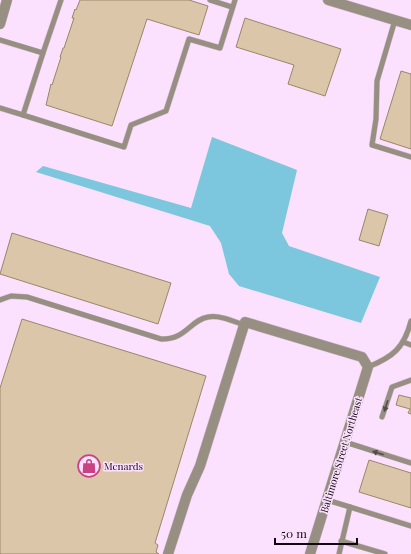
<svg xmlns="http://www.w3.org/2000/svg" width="411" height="554" viewBox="0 0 411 554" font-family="'Playfair Display',serif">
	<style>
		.water { fill: #7cc7de }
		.building { fill: #dcc6a9; stroke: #9a866a }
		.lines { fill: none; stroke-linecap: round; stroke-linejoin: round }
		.service-casing { stroke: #d6bed7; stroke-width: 6 }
		.minor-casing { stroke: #d6bed7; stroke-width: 11 }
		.tertiary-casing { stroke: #d6bed7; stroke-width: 11 }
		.service { stroke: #979082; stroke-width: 5 }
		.minor { stroke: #979082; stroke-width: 10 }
		.tertiary { stroke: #979082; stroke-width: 10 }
		.oneway { fill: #544c4a }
		.labels { text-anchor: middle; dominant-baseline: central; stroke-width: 3; stroke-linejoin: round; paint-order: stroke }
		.street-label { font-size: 10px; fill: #110811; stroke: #fbe1fd }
		.poi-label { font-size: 10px; fill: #110811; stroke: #fbe1fd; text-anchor: start }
	</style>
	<rect width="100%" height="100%" fill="#fbe1fd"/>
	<!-- water -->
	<path class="water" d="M212 137 297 170 282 233 289 246 380 277 361 323 239 286 229 274 221 243 210 226 36 172 43 166 191 208Z"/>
	<!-- building -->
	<g class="building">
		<path d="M80 0H189L208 6 199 35 147 19 112 126 46 105 51 84 52 85 61 57H60L63 48H64L74 18H72L75 9 76 10Z"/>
		<path d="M245 18 341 49 325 96 288 84 294 65 236 47Z"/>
		<path d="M401 71 411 74V149L380 139Z"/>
		<path d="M368 209 388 215 379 246 359 240Z"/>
		<path d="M12 233 171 283 158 324 0 274Z"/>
		<path d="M22 319 206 376 155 543 158 545 156 552 159 554H0V388Z"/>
		<path d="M399 395 411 398V414L408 413 410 409 396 405Z"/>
		<path d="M369 460 411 473V508L359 492Z"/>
	</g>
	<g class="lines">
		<!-- service casing -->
		<g class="service-casing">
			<g id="service">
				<path d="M210 0 232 7"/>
				<path d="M395 20 377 81 376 119 372 145 411 157"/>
				<path d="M0 40 43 53 23 115 124 147 131 125 166 111 189 39 220 48 235 0"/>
				<path d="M43 53 61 0"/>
				<path d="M0 108 23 115"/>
				<path d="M0 300 11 296 27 297 161 339C186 340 190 320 208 317 220 315 233 321 244 325"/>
				<path d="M403 342 411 345"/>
				<path d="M368 367C393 357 404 348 411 321"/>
				<path d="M382 417 392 387 411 380"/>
				<path d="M345 442 411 463"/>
				<path d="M327 500 350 507"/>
				<path d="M341 541 385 554"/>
				<path d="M339 554 350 507 411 526"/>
			</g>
		</g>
		<!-- minor casing -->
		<g class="minor-casing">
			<g id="minor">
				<path d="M328 0 411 25"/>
				<path d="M168 554 187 495 200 466 245 322 362 357 368 367 310 554"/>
			</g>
		</g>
		<!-- tertiary casing -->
		<g class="tertiary-casing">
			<path id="tertiary" d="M0 24 7 0"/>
		</g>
		<!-- service -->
		<use href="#service" class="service"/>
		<!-- minor -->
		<use href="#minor" class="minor"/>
		<!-- tertiary -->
		<use href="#tertiary" class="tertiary"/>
	</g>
	<!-- one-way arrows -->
	<defs><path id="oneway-solid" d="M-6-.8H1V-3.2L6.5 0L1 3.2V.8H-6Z"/></defs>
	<g class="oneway">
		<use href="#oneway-solid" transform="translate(386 406) rotate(108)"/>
		<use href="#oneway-solid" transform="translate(378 453) rotate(-162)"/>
	</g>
	<!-- icons -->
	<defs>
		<g id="shop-ring" transform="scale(1.15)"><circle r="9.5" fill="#fbe1fd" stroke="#c94384" stroke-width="1.5"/><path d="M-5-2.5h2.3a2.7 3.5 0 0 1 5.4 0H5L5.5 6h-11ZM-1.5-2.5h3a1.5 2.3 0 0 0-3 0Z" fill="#c94384"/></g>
	</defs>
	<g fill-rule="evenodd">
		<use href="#shop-ring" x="89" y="466"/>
	</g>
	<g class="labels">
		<!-- street labels -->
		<g class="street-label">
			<text transform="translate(341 455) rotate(-73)">Baltimore Street Northeast</text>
		</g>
		<!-- poi labels -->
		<g class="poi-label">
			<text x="104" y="466">Menards</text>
		</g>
	</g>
	<!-- scale -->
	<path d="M275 538v6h82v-6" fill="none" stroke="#110811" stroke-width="2"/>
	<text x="281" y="538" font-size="12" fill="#110811" stroke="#fbe1fd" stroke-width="3" paint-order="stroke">50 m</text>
</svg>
